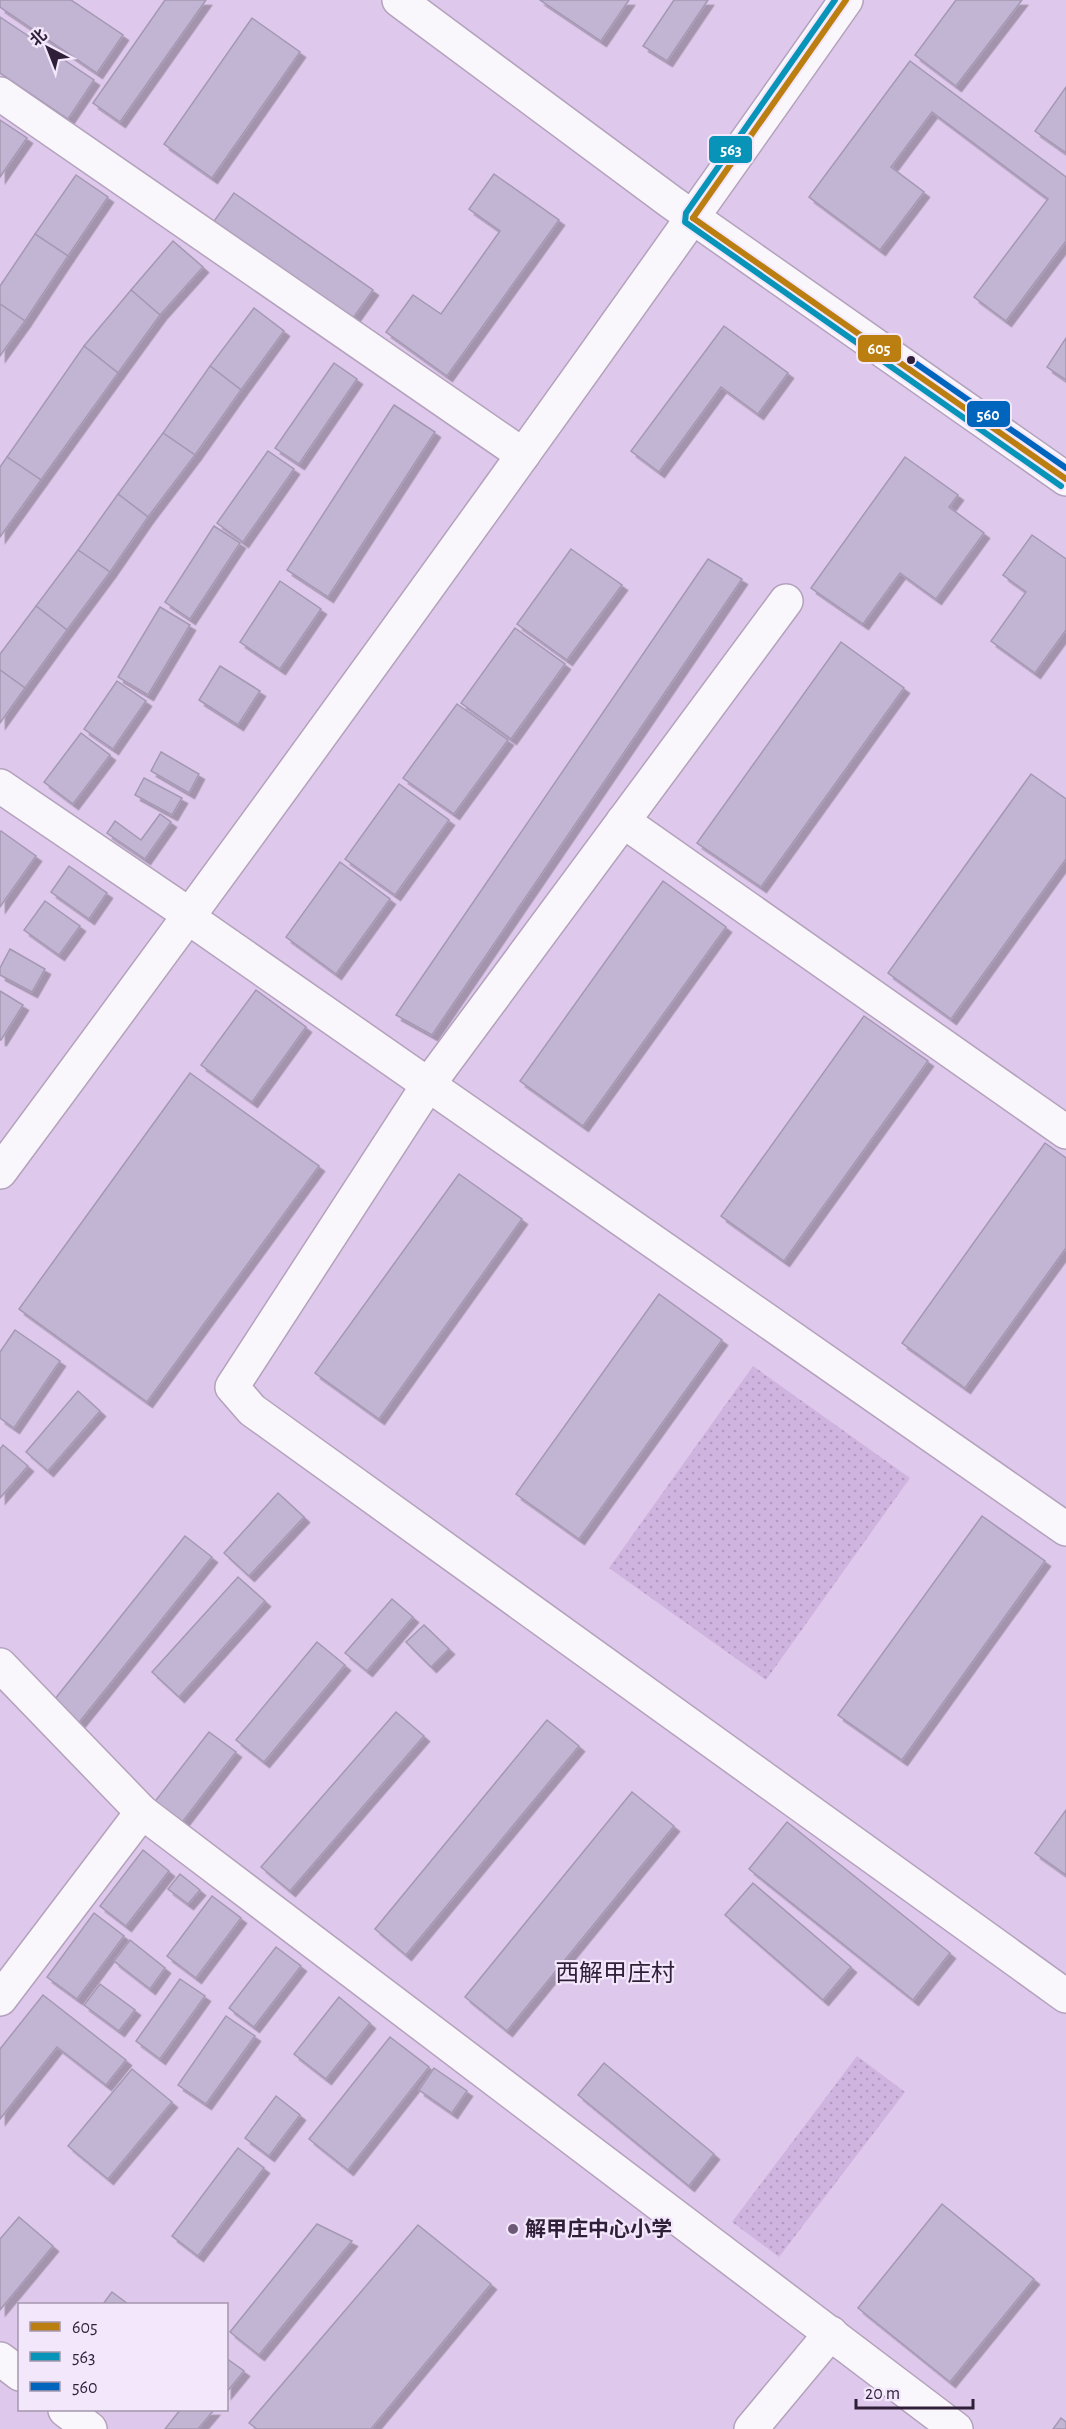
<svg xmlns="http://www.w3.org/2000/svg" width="1066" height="2429" viewBox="0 0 1066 2429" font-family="'Alegreya Sans','Noto Sans SC',sans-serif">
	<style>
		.grass { fill: url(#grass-dots) }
		.building { fill: #c2b5d3; stroke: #a498b3; stroke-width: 1.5; filter: url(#shadow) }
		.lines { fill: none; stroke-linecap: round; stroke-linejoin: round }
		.minor-casing { stroke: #b3a2bc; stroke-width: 36 }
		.tertiary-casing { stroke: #b3a2bc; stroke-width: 36 }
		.minor { stroke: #faf7fc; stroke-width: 33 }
		.tertiary { stroke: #faf7fc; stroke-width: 33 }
		.bus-1-casing { stroke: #f3e7fb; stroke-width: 10 }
		.bus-2-casing { stroke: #f3e7fb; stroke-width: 10 }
		.bus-3-casing { stroke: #f3e7fb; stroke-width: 10 }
		.bus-1 { stroke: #bb7e11; stroke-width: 6 }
		.bus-2 { stroke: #0794b8; stroke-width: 6 }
		.bus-3 { stroke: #0065bd; stroke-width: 6 }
		.bus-dot { fill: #2f1f38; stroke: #f3e7fb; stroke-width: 2 }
		.poi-dot { fill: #6c5a77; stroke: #f3e7fb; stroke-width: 2 }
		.labels { text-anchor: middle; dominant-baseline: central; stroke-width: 4.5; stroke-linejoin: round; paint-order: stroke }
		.poi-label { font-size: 21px; font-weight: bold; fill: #2f1f38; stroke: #f3e7fb; text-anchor: start }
		.quarter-label { font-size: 24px; fill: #2f1f38; stroke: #f3e7fb }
		.line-badge { stroke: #f3e7fb; stroke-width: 2 }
		.badge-label { font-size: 16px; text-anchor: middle; font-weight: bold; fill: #fff }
	</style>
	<defs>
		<pattern id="grass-dots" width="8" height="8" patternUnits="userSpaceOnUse" patternTransform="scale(1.5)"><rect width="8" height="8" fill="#d0b4e0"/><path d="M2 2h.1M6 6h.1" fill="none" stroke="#b39ac1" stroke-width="1.8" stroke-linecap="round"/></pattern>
		<filter id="shadow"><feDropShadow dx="5.5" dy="5.5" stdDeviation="0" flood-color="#0004"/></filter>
	</defs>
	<rect width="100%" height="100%" fill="#dec8eb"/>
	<!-- grass -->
	<g class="grass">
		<path d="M753 1366 910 1478 766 1680 609 1568Z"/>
		<path d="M857 2056 905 2092 779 2257 732 2222Z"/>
	</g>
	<!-- building -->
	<g class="building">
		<path d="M0 0H71L123 35 97 73 0 7Z"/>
		<path d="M165 0H206L120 122 93 103Z"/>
		<path d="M540 0H629L601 41Z"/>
		<path d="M674 0H708L667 61 643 46Z"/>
		<path d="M956 0H1022L956 86 915 55Z"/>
		<path d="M0 17 94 80 68 119 0 73Z"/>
		<path d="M252 18 300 52 212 178 164 144Z"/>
		<path d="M910 61 1066 177V241L1006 321 974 297 1048 199 932 112 891 167 924 192 880 250 809 197Z"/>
		<path d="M1066 87V153L1035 131Z"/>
		<path d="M0 120 27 138 0 177Z"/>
		<path d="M494 174 559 220 447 376 386 332 413 295 441 314 500 231 469 209Z"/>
		<path d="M76 175 108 197 68 256 35 234Z"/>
		<path d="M234 193 373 290 351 321 212 224Z"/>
		<path d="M35 234 68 256 25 321 0 304V286Z"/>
		<path d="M173 241 203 267 160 315 131 290Z"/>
		<path d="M131 290 160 315 118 373 84 346Z"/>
		<path d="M0 304 25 321 0 356Z"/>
		<path d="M254 308 284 331 241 390 210 366Z"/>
		<path d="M724 326 788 373 758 414 721 387 659 472 631 451Z"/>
		<path d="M1066 338V380L1047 367Z"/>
		<path d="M84 346 118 373 41 480 7 457Z"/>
		<path d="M334 363 357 379 299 464 275 448Z"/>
		<path d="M210 366 241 390 195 455 163 433Z"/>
		<path d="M394 405 435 432 328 597 287 570Z"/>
		<path d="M163 433 195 455 148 517 118 494Z"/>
		<path d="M268 451 294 469 243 542 217 523Z"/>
		<path d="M7 457 41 480 0 537V467Z"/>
		<path d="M905 457 958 495 949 507 984 533 936 599 900 573 863 624 811 588Z"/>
		<path d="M118 494 148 517 110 572 78 550Z"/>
		<path d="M214 526 240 543 190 619 165 602Z"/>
		<path d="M1032 535 1066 559V630L1035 673 991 641 1026 592 1003 575Z"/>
		<path d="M571 549 622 585 567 660 517 624Z"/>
		<path d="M78 550 110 572 67 630 36 606Z"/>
		<path d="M708 559 742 579 432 1035 396 1015Z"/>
		<path d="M280 581 321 609 280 669 240 642Z"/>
		<path d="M36 606 67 630 25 688 0 670V654Z"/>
		<path d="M160 607 190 625 148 695 118 677Z"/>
		<path d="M515 628 565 664 511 739 461 703Z"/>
		<path d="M841 642 904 688 761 887 697 843Z"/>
		<path d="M220 666 260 691 238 725 199 700Z"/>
		<path d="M0 670 25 688 0 723Z"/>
		<path d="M117 681 146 701 113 749 84 729Z"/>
		<path d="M457 704 508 740 454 814 403 778Z"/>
		<path d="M81 733 110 755 73 804 44 782Z"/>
		<path d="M161 752 199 774 189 793 151 771Z"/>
		<path d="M1031 774 1066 799V859L951 1019 888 973Z"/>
		<path d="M144 778 182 798 172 815 135 795Z"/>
		<path d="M399 784 449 820 395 895 345 859Z"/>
		<path d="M160 814 171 822 145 859 107 833 115 821 141 840Z"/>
		<path d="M1 831 36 856 0 907V832Z"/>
		<path d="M340 862 390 899 336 974 286 937Z"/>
		<path d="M69 866 107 893 89 919 51 892Z"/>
		<path d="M663 881 726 927 583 1126 520 1081Z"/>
		<path d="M45 901 80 926 59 955 24 930Z"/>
		<path d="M10 949 45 969 32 992 0 975V968Z"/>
		<path d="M256 990 306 1027 252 1102 201 1065Z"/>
		<path d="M0 991 23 1005 1 1040H0Z"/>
		<path d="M864 1016 928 1061 784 1261 721 1216Z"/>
		<path d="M190 1073 319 1166 147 1402 19 1309Z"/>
		<path d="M1045 1143 1066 1158V1248L965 1388 902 1343Z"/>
		<path d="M459 1174 522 1219 379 1419 315 1373Z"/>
		<path d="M659 1294 722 1340 579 1539 516 1494Z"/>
		<path d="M15 1330 60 1361 14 1428 0 1418V1352Z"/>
		<path d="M78 1391 100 1411 48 1471 26 1452Z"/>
		<path d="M3 1445 28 1466 0 1498V1449Z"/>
		<path d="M278 1493 304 1517 249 1576 224 1553Z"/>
		<path d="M982 1516 1045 1561 902 1760 838 1715Z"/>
		<path d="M185 1536 212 1557 77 1725 51 1704Z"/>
		<path d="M238 1577 265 1601 179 1697 152 1672Z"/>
		<path d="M392 1599 413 1617 367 1671 345 1653Z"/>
		<path d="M424 1625 449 1649 431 1667 406 1642Z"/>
		<path d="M317 1642 345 1665 264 1762 236 1740Z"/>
		<path d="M396 1712 424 1736 290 1891 261 1867Z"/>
		<path d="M547 1720 579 1746 406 1955 375 1929Z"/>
		<path d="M209 1732 236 1752 180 1825 153 1804Z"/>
		<path d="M632 1792 674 1826 507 2031 465 1997Z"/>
		<path d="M1066 1810V1875L1035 1853Z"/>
		<path d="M787 1822 950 1953 913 2000 749 1869Z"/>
		<path d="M143 1850 169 1871 126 1926 100 1906Z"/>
		<path d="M180 1874 200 1890 188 1904 168 1889Z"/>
		<path d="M753 1883 851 1967 823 2000 725 1915Z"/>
		<path d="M212 1896 241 1918 196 1978 167 1956Z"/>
		<path d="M94 1913 124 1936 77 1999 47 1977Z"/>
		<path d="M130 1940 165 1968 150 1989 114 1961Z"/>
		<path d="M276 1947 301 1966 254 2027 229 2008Z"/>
		<path d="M180 1979 205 1996 160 2059 136 2041Z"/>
		<path d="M100 1984 135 2010 119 2031 84 2005Z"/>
		<path d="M43 1995 126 2060 106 2085 57 2047 0 2119V2049Z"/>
		<path d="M339 1997 370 2023 326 2079 294 2054Z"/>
		<path d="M226 2016 255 2036 206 2104 178 2085Z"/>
		<path d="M390 2037 429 2067 348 2170 309 2139Z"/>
		<path d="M604 2063 714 2154 689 2186 578 2095Z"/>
		<path d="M434 2068 467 2091 452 2113 419 2090Z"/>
		<path d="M132 2069 172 2102 108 2179 68 2146Z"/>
		<path d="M276 2096 300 2115 269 2156 245 2138Z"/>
		<path d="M238 2148 264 2168 198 2256 172 2236Z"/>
		<path d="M942 2204 1034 2279 950 2382 858 2308Z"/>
		<path d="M19 2217 53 2246 0 2310V2239Z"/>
		<path d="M317 2224 352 2241 259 2355 230 2332Z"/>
		<path d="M418 2225 491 2284 371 2429H257L249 2423Z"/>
		<path d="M112 2292 128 2304H103Z"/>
		<path d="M226 2358 244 2371 226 2393Z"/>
		<path d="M180 2410H214L198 2429H165Z"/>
		<path d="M1061 2418 1066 2422V2429H1053Z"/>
	</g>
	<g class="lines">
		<!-- minor casing -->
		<g class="minor-casing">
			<g id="minor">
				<path d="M0 94 523 455"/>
				<path d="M786 601 428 1085 232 1387 252 1410 1066 1996"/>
				<path d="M0 786 181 909 189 918 1066 1529"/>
				<path d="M623 821 1066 1132"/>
				<path d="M0 1665 142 1812 956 2429"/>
				<path d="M0 1999 142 1812"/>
				<path d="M0 2359 20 2374"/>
				<path d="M65 2410 90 2429"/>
				<path d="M751 2429 831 2333"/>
			</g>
		</g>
		<!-- tertiary casing -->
		<g class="tertiary-casing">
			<g id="tertiary">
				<path d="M399 0 671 202 1066 479"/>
				<path d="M0 1172C287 785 569 394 846 0"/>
			</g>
		</g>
		<!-- minor -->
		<use href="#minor" class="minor"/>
		<!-- tertiary -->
		<use href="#tertiary" class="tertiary"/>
		<!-- bus-1 casing -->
		<g class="bus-1-casing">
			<g id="bus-1">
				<path d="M693 218 1066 479"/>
				<path d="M693 218 846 0"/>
			</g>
		</g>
		<!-- bus-2 casing -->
		<g class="bus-2-casing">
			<path id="bus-2" d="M835 0 686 213 685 222 1061 486"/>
		</g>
		<!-- bus-3 casing -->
		<g class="bus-3-casing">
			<path id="bus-3" d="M911 360 1066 468"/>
		</g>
		<!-- bus-1 -->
		<use href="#bus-1" class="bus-1"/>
		<!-- bus-2 -->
		<use href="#bus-2" class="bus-2"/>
		<!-- bus-3 -->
		<use href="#bus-3" class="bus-3"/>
	</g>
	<!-- markers -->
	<circle class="bus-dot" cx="911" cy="360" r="5"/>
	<circle class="poi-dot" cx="513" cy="2229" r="6"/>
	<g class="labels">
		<!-- poi labels -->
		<g class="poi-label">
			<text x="525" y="2229">解甲庄中心小学</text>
		</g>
		<!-- quarter labels -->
		<g class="quarter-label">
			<text x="615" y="1974">西解甲庄村</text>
		</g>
	</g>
	<g class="line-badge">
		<rect x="708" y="135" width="45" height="29" rx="6" fill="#0794b8"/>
		<rect x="857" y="334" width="45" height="29" rx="6" fill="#bb7e11"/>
		<rect x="966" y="400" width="45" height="28" rx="6" fill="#0065bd"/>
	</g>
	<g class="badge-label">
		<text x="731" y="155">563</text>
		<text x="879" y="354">605</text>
		<text x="988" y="420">560</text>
	</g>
	<!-- legend -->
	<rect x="18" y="2303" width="210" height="108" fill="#f3e7fb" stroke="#a597ad" stroke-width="1.5"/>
	<rect x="30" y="2322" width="30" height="9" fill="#bb7e11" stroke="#a597ad" stroke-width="1.5"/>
	<text x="72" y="2333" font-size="18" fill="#2f1f38">605</text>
	<rect x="30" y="2352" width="30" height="9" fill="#0794b8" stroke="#a597ad" stroke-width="1.5"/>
	<text x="72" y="2363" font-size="18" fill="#2f1f38">563</text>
	<rect x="30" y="2382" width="30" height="9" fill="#0065bd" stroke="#a597ad" stroke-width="1.5"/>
	<text x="72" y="2393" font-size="18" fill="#2f1f38">560</text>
	<!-- north arrow -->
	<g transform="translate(48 48) rotate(318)" stroke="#f3e7fb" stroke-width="4.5" paint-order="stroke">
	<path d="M0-4.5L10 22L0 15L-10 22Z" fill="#2f1f38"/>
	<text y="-9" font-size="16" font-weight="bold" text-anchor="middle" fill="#2f1f38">北</text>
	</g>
	<!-- scale -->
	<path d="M856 2399v9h117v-9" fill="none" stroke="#2f1f38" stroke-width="3"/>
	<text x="865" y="2399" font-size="18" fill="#2f1f38" stroke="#f3e7fb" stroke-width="4.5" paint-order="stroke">20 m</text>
</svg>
